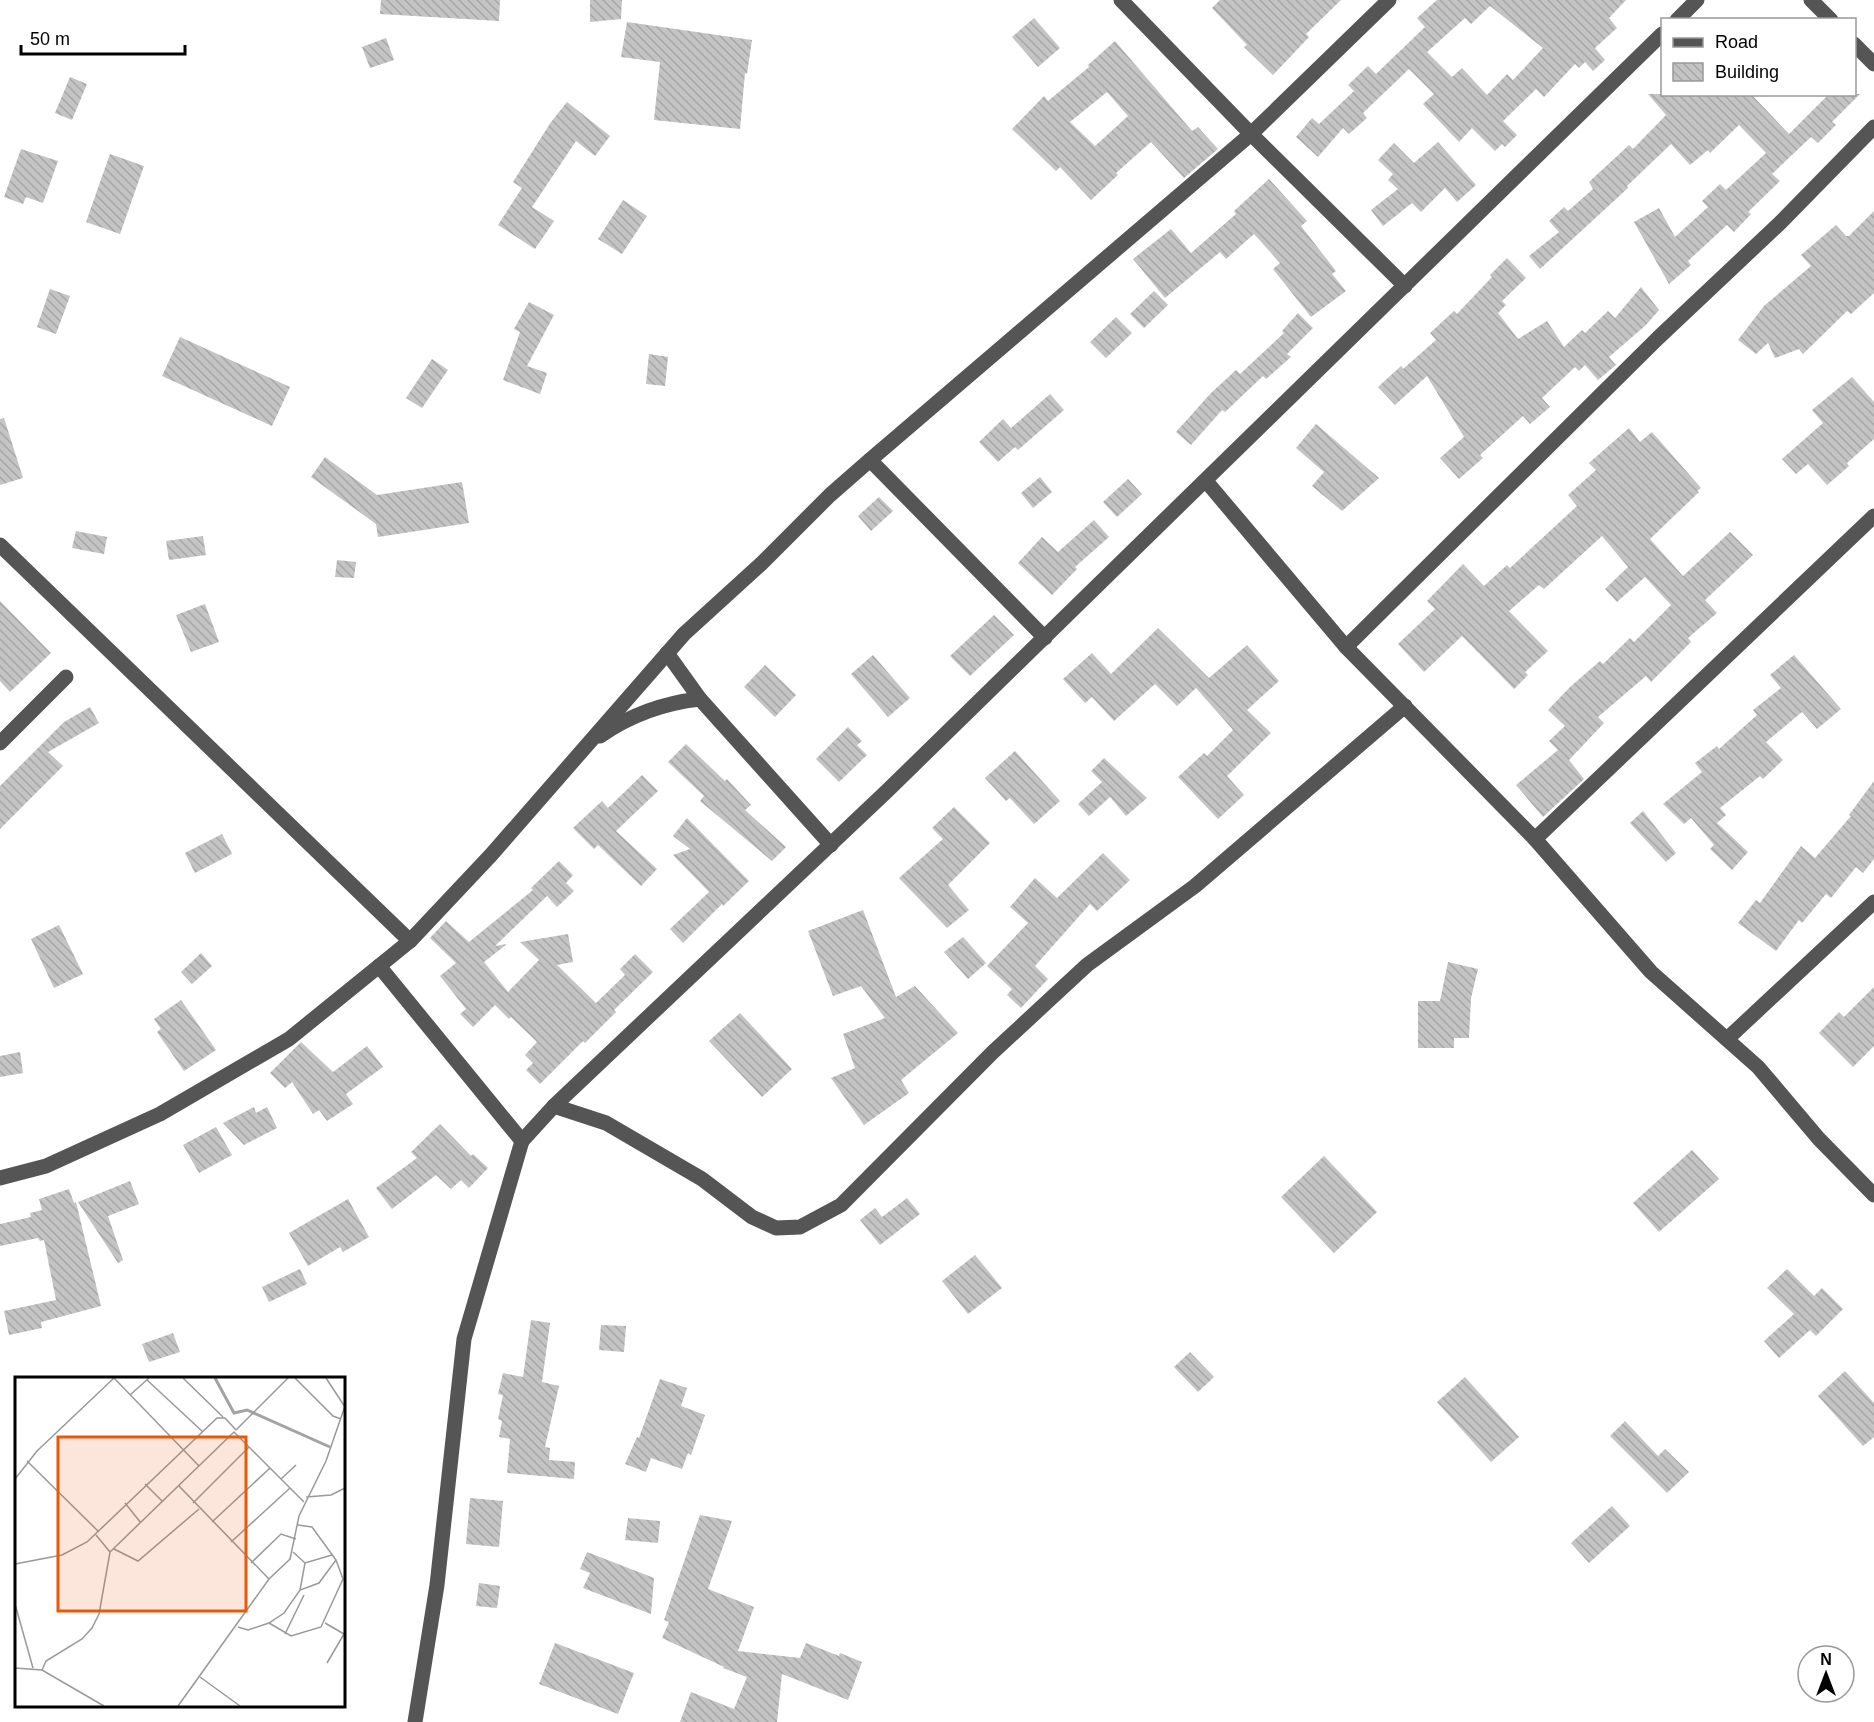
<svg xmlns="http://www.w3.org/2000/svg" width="1874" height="1722" viewBox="0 0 1874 1722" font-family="Arial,sans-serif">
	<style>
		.building { fill: url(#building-back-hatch); fill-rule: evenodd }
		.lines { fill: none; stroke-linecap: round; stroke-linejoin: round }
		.minor { stroke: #555; stroke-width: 15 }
		.inset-river { fill: none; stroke: #a3a3a3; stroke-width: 3 }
		.inset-road { fill: none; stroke: #999; stroke-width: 1.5 }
		.view { fill: #e8590c; fill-opacity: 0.15; stroke: #e8590c; stroke-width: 3 }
		.inset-edge { fill: none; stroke: #000; stroke-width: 3 }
	</style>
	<defs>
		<pattern id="building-back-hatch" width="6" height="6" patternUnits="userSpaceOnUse" patternTransform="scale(1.5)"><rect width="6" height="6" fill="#c4c4c4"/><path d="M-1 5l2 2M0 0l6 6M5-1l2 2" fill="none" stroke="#a7a7a7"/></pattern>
	</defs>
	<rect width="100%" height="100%" fill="#fff"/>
	<!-- building -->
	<g class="building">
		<path d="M381 0H500L499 21 380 14Z"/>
		<path d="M590 0H622L621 19 590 22Z"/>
		<path d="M1220 0H1341L1306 34 1309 37 1273 75 1244 47 1247 45 1212 8Z"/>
		<path d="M1437 0H1626L1609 18 1617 28 1595 48 1605 60 1593 71 1585 62 1579 68 1575 64 1544 97 1536 89 1503 121 1517 135 1505 147 1502 144 1495 151 1472 128 1459 142 1423 104 1434 94 1409 69 1363 113 1367 118 1349 134 1343 128 1318 157 1296 137 1312 118 1319 124 1354 91 1348 85 1368 66 1376 74 1425 27 1417 18ZM1490 6 1543 48 1513 80 1507 74 1487 95 1462 68 1452 77 1427 52 1465 18 1471 24Z"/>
		<path d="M1034 18 1060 48 1038 67 1012 37Z"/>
		<path d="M627 22 752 40 747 74 745 73 740 129 654 120 660 62 621 57Z"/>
		<path d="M386 38 394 60 370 68 362 47Z"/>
		<path d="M1115 41 1192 131 1198 127 1218 149 1184 178 1151 142 1116 173 1118 175 1091 200 1060 167 1056 171 1012 129 1044 96 1048 101 1089 67 1088 65ZM1107 92 1128 116 1095 146 1070 122Z"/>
		<path d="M70 77 87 84 72 120 55 113Z"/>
		<path d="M1648 94H1751L1789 134 1829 94H1860L1832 122 1836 125 1818 143 1811 137 1772 174 1780 181 1748 212 1751 214 1734 232 1727 225 1688 261 1691 265 1669 284 1634 222 1659 208 1675 237 1708 207 1702 201 1720 184 1726 190 1766 153 1739 125 1710 153 1708 150 1690 165 1671 144 1627 186 1628 188 1540 269 1529 256 1559 232 1549 221 1564 207 1568 211 1593 189 1589 182 1629 145 1633 149 1666 115Z"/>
		<path d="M567 102 610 136 595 156 576 141 532 207 554 221 535 249 498 225 522 188 513 182 551 122Z"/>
		<path d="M1438 142 1476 185 1457 202 1445 188 1421 212 1412 203 1383 226 1371 210 1398 189 1388 180 1393 174 1378 160 1394 143 1414 163Z"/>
		<path d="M21 149 58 161 43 203 26 197 23 204 4 197Z"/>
		<path d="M110 154 144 166 120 234 86 222Z"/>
		<path d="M1269 179 1307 221 1301 226 1336 271 1332 274 1346 291 1311 317 1273 269 1280 263 1254 234 1226 259 1220 252 1165 298 1133 259 1171 229 1191 253 1236 214 1234 211Z"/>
		<path d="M623 200 647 216 622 254 598 239Z"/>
		<path d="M1874 211V293L1851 314 1847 311 1803 354 1799 349 1775 358 1768 343 1756 354 1738 340 1764 306 1811 266 1801 255 1836 225 1846 236H1849Z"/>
		<path d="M1507 258 1526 278 1502 301 1506 305 1498 313 1518 339 1547 321 1564 347 1582 330 1585 333 1608 311 1615 318 1641 287 1659 310 1646 325 1609 357 1616 365 1598 380 1585 365 1579 371 1575 367 1542 398 1550 407 1530 424 1523 416 1480 455 1483 458 1459 479 1440 458 1464 437 1427 376 1395 405 1378 387 1401 366 1403 369 1436 340 1430 333 1454 311 1457 314 1492 277 1490 275Z"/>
		<path d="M50 289 70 296 56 334 37 327Z"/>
		<path d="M1154 291 1168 305 1144 328 1130 314Z"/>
		<path d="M529 302 554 315 527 366 547 373 540 394 503 380 520 332 514 329Z"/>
		<path d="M1298 313 1313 328 1287 354 1291 357 1266 379 1263 376 1225 412 1222 410 1191 445 1176 432 1211 393 1236 370 1240 374 1284 333 1282 331Z"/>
		<path d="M1116 317 1132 333 1106 358 1090 342Z"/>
		<path d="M180 337 290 387 272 426 162 376Z"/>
		<path d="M649 354 668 357 665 386 646 384Z"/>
		<path d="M432 359 448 370 422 408 406 398Z"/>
		<path d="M1852 377 1874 402V439L1847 463 1849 466 1827 485 1808 464 1796 474 1782 459 1823 423 1812 410Z"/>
		<path d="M1050 394 1064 410 1018 450 1015 447 998 462 979 442 1003 419 1011 428Z"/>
		<path d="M4 418 23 478 0 485V419Z"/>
		<path d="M1316 424 1379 478 1342 511 1312 486 1324 472 1296 448Z"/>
		<path d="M1629 428 1640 442 1652 432 1701 488 1697 491 1699 492 1650 539 1683 576 1730 532 1753 555 1705 600 1717 613 1688 638 1691 642 1651 682 1646 676 1598 717 1604 723 1569 760 1584 779 1543 817 1516 785 1558 750 1549 741 1565 726 1548 710 1570 687 1600 661 1603 664 1630 638 1634 642 1671 605 1645 577 1617 602 1605 589 1628 567 1602 536 1544 589 1539 585 1509 611 1548 651 1525 672 1528 675 1514 689 1462 636 1424 672 1398 644 1435 609 1427 601 1463 564 1484 586 1507 565 1510 568 1577 506 1568 495 1596 470 1589 463Z"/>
		<path d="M325 457 377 495 462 482 469 523 378 537 376 524 311 477Z"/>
		<path d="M1040 477 1052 492 1033 508 1021 493Z"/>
		<path d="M1128 479 1142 494 1117 517 1103 502Z"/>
		<path d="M879 497 893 511 871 531 858 516Z"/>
		<path d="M1094 520 1109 537 1075 567 1077 569 1052 595 1018 563 1042 537 1058 552Z"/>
		<path d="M76 531 107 537 104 554 72 548Z"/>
		<path d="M203 536 206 555 169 560 166 541Z"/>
		<path d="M337 560 356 562 354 578 335 577Z"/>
		<path d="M0 601 51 653 10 692 0 681Z"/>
		<path d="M205 604 219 642 191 652 176 615Z"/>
		<path d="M994 615 1014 635 970 676 950 656Z"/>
		<path d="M1158 628 1209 678 1247 645 1279 681 1247 710 1271 733 1227 776 1244 795 1218 819 1178 777 1204 753 1207 756 1233 730 1196 688 1177 706 1155 684 1114 721 1092 697 1085 703 1063 679 1092 653 1111 674Z"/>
		<path d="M873 655 910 698 888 717 851 674Z"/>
		<path d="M1794 655 1841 709 1817 729 1802 712 1766 742 1783 760 1763 779 1760 776 1720 808 1726 815 1717 823 1748 852 1732 870 1710 849 1714 845 1691 818 1684 824 1663 804 1702 772 1695 763 1717 746 1719 749 1757 715 1753 710 1781 688 1770 675Z"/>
		<path d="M765 665 796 695 775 717 744 687Z"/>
		<path d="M90 707 99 723 48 752 63 766 0 829V786L64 722Z"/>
		<path d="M848 727 862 741 857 745 867 755 839 782 816 759Z"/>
		<path d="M686 744 725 781 727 779 751 805 745 810 786 847 772 861 700 801 704 796 668 762Z"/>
		<path d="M1015 751 1060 801 1034 824 1010 798 1006 801 985 778Z"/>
		<path d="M1104 758 1147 798 1126 816 1110 797 1089 816 1078 804 1102 782 1091 771Z"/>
		<path d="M642 775 658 791 616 831 657 869 641 886 598 845 594 849 573 828 602 801 608 808Z"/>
		<path d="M1874 781V859L1863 873 1856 867 1831 898 1826 894 1802 923 1799 920 1776 951 1738 923 1756 900 1760 903 1801 846 1815 858 1851 816 1849 815Z"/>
		<path d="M954 807 990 843 948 885 969 910 947 928 899 878 943 839 932 828Z"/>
		<path d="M1643 811 1676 853 1666 862 1630 823Z"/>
		<path d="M687 818 749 881 723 906 722 904 683 943 670 929 709 892 673 855 690 849 673 836Z"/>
		<path d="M222 834 232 854 195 873 185 853Z"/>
		<path d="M1103 853 1130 880 1097 911 1090 904 1035 966 1048 979 1021 1008 1007 995 1012 989 987 966 1028 923 1010 907 1035 878 1057 898Z"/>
		<path d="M559 861 573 875 566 883 574 891 557 907 547 896 495 946 507 944 484 962 508 992 539 960 520 942 568 934 573 962 557 965 596 1003 625 975 620 969 635 954 653 972 614 1010 616 1012 585 1043 583 1041 540 1084 526 1070 533 1063 525 1055 537 1042 511 1017 509 1019 495 1005 473 1027 460 1014 466 1009 440 976 456 963 430 938 446 921 469 942 533 890 531 888Z"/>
		<path d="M863 910 896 997 915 986 958 1033 901 1080 909 1093 864 1125 831 1078 855 1068 843 1034 885 1018 861 986 833 996 808 931Z"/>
		<path d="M59 925 83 974 54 988 31 939Z"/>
		<path d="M963 937 986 963 968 979 944 952Z"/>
		<path d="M201 953 212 966 192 984 181 972Z"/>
		<path d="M1448 962 1478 969 1471 998 1469 1038H1454V1048H1418V1001H1440Z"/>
		<path d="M1874 987V1046L1853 1067 1819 1033 1839 1012 1844 1017Z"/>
		<path d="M181 1000 216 1050 184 1071 157 1032 161 1029 154 1019Z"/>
		<path d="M740 1013 792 1069 762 1097 709 1041Z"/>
		<path d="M301 1042 333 1072 367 1046 383 1067 346 1094 353 1104 327 1121 319 1110 313 1114 292 1082 285 1088 270 1073Z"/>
		<path d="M20 1052 23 1073 0 1077V1056Z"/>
		<path d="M254 1107 256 1113 267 1107 277 1128 244 1145 223 1123Z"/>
		<path d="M440 1124 471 1156 473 1154 488 1168 469 1188 461 1180 451 1189 436 1175 392 1209 376 1188 417 1158 411 1152Z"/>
		<path d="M216 1127 232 1155 199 1173 183 1145Z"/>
		<path d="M1692 1150 1719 1179 1659 1232 1633 1203Z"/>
		<path d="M1324 1156 1377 1212 1334 1253 1281 1197Z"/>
		<path d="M130 1181 139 1204 108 1216 123 1260 118 1263 78 1202Z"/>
		<path d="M69 1189 74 1203 76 1202 101 1306 41 1322 42 1328 9 1335 4 1311 56 1300 44 1240 40 1241 38 1238 0 1246V1224L31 1217 30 1213 42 1210 39 1199Z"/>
		<path d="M907 1198 920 1214 880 1245 860 1220 875 1208 882 1217Z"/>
		<path d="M348 1199 369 1237 343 1252 340 1247 308 1266 289 1233Z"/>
		<path d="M975 1255 1002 1288 968 1314 942 1281Z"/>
		<path d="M300 1269 307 1284 269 1302 262 1287Z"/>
		<path d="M1787 1269 1814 1296 1822 1288 1843 1309 1816 1336 1810 1330 1779 1358 1764 1341 1794 1314 1767 1288Z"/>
		<path d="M531 1320 550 1323 542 1382 559 1386 545 1447 550 1448 549 1460 575 1462 574 1479 507 1473 510 1439 499 1437 502 1421 498 1419 503 1395 498 1394 503 1373 523 1377Z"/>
		<path d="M601 1325 626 1326 624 1352 599 1350Z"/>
		<path d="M173 1333 180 1352 149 1362 142 1344Z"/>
		<path d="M1190 1352 1214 1377 1198 1392 1174 1367Z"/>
		<path d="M1845 1371 1874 1403V1437L1863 1446 1818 1396Z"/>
		<path d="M1465 1377 1519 1437 1491 1462 1437 1402Z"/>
		<path d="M660 1379 687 1388 681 1406 705 1415 691 1455 688 1453 682 1469 651 1458 646 1472 625 1464 637 1437 639 1438Z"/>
		<path d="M1625 1421 1658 1456 1665 1449 1689 1472 1667 1493 1610 1436Z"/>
		<path d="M470 1498 503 1501 499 1547 466 1544Z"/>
		<path d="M1612 1506 1630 1526 1589 1563 1571 1543Z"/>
		<path d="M700 1515 732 1521 708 1589 754 1607 738 1651 800 1658 806 1643 839 1656 840 1653 862 1662 848 1700 782 1674 777 1722H680L691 1692 734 1709 747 1677 723 1668 724 1667 662 1638 669 1622 664 1620Z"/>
		<path d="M628 1518 660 1521 658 1543 625 1540Z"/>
		<path d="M587 1552 654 1578 651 1614 583 1588 590 1573 580 1569Z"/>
		<path d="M479 1583 500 1586 497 1608 476 1606Z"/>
		<path d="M555 1643 634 1673 618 1714 539 1684Z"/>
	</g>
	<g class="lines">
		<!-- minor -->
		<g class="minor">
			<path d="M1121 0 1251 134 1405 286"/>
			<path d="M1811 0 1831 20"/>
			<path d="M1677 20 1697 0"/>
			<path d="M1854 44 1874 64"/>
			<path d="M870 460 1045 638"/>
			<path d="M1206 481 1346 647 1535 839 1651 972 1758 1067 1819 1139 1874 1195"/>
			<path d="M0 545 410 941"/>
			<path d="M1346 647 1658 338 1781 222 1874 127"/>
			<path d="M667 653 700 699 831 845"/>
			<path d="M600 736C630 715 664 703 700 699"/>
			<path d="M0 743 66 677"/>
			<path d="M1535 839 1874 516"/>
			<path d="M379 966 522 1141"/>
			<path d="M1727 1039 1874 902"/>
			<path d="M554 1106 606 1123 702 1179 752 1217 776 1228 800 1227 841 1205 993 1052 1087 965 1195 886 1405 706"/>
			<path d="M0 1178 46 1166 160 1114 289 1039 410 941 491 855 684 634 762 563 830 495 870 460 1251 134 1389 0"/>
			<path d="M415 1722 437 1585 464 1339 522 1141 554 1106 887 791 1662 34"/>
		</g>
	</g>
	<!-- overview -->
	<g transform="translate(15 1377)">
		<rect width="330" height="330" fill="#fff"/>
		<path class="inset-river" d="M200 1 219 36 232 33 315 70"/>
		<path class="inset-road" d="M168 1 208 40M280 1 318 39 326 42M311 1 330 30M132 3 188 55M115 18 134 1M221 53 273 1M12 84 84 155M0 102 22 74 99 1 184 89M266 102 281 88M130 107 148 125M164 109 254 202M291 120 316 118 330 111M110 126 126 146M178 126 234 70M197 145 255 91M81 158 95 175M216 165 275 111M99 172 123 184 184 132M278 175 290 186 317 178M236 186 266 157 281 162M0 187 47 178 72 165 202 41H210L221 53M285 213 290 186M0 227 18 291M254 246 276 259 306 250 328 202 321 183M310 246 329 257M223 250 233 253 254 246 269 236 285 213 304 206 321 183 297 150 283 148M270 257 289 218M312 286 329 257M0 291 27 293 89 329M27 293 31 284 67 262 77 251 84 237 95 175 219 55 289 125M185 300 225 329M163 329 254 202 275 182 284 139 311 84 330 29"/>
		<path class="view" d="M43 60H231V234H43Z"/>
		<rect width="330" height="330" class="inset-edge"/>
	</g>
	<!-- legend -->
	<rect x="1661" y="18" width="195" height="78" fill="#ffffff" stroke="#999999" stroke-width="1.5"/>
	<rect x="1673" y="38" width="30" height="9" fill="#555555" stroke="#999999" stroke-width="1.5"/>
	<text x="1715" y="48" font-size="18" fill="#000000">Road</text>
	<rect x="1673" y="63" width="30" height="18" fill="url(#building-back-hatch)" stroke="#999999" stroke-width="1.5"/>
	<text x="1715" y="78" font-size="18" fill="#000000">Building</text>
	<!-- north arrow -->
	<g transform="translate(1826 1674)"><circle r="28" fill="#ffffff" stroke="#999999" stroke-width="1.5"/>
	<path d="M0-4.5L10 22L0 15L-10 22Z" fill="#000000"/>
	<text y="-9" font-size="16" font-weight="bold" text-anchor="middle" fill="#000000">N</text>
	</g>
	<!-- scale -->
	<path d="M21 45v9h164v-9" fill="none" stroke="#000000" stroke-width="3"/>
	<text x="30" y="45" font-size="18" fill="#000000" stroke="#ffffff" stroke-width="4.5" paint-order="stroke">50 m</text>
</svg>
